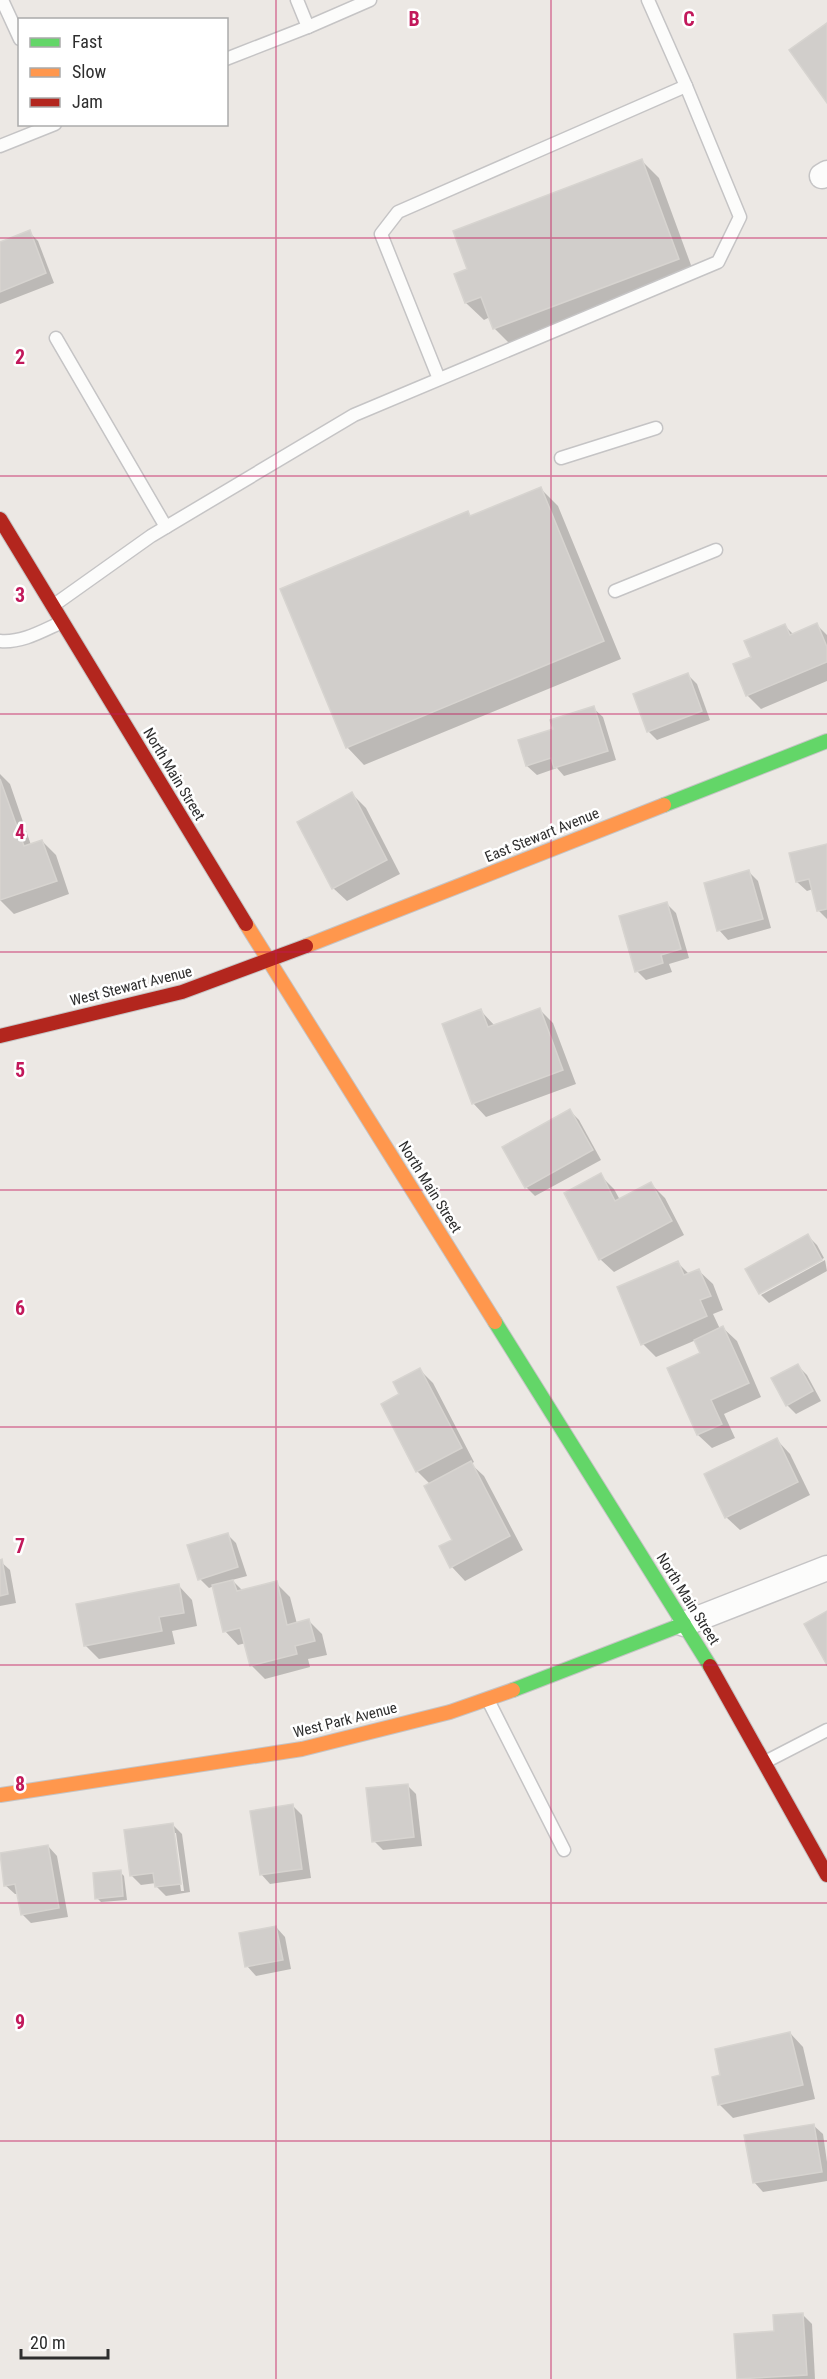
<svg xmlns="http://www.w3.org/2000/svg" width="827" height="2379" viewBox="0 0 827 2379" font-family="'Roboto Condensed',sans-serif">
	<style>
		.shadow { fill: #0003; fill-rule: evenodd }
		.building { fill: #d1cecb; stroke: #d7d4d0; stroke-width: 1.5 }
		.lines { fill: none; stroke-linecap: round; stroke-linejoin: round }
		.lane-casing { stroke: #c5c4c5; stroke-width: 15 }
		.street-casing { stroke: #c5c4c5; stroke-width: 27 }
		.fast-casing { stroke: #c5c4c5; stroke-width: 16 }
		.slow-casing { stroke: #c5c4c5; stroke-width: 16 }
		.jam-casing { stroke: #c5c4c5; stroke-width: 16 }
		.lane { stroke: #fcfcfb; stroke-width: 12 }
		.street { stroke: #fcfcfb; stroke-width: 24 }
		.fast { stroke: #63d668; stroke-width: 14 }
		.slow { stroke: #ff974d; stroke-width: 14 }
		.jam { stroke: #b3261e; stroke-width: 14 }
		.grid { fill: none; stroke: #c2185b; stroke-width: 1.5; stroke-opacity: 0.55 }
		.labels { text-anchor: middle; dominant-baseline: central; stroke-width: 5; stroke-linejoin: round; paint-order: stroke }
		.street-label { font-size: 15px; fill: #2e2e2e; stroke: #fff }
		.grid-label { font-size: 20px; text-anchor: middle; font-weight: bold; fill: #c2185b; stroke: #fff; stroke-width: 5; stroke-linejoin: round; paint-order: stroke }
	</style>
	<rect width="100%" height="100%" fill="#ece8e4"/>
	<!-- shadow -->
	<g class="shadow">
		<path d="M642 161 659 178 695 276 511 345 494 328 490 317 484 320 466 303 456 275 469 270Z"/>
		<path d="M29 232 38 241 54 283 0 304V244Z"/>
		<path d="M540 488 558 506 621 659 364 765 347 747 468 513 472 517Z"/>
		<path d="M817 625 827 635V681L761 709 747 695 752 658 785 626 794 635Z"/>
		<path d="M688 675 697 684 710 720 657 740 648 731Z"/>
		<path d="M593 708 603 717 616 760 564 776 557 768 537 775 527 766 520 741 555 730Z"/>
		<path d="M0 774 10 784 31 845 42 841 56 855 69 894 14 914 0 900Z"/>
		<path d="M352 794 366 808 400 874 347 901 333 888Z"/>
		<path d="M827 845V919L819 911 813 889 807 891 797 882Z"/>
		<path d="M749 872 758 881 771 928 728 940 719 930Z"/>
		<path d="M666 903 676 913 689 958 669 964 672 972 646 980 637 971Z"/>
		<path d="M540 1010 553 1023 576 1084 486 1117 473 1103 481 1011 495 1026Z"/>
		<path d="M570 1111 579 1120 601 1160 535 1196 526 1187Z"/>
		<path d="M600 1175 614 1189 620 1200 651 1184 665 1198 684 1235 614 1272 600 1259Z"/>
		<path d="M808 1236 817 1245 824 1258 761 1292V1294L747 1269Z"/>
		<path d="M825 1260 827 1271 769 1303 761 1295Z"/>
		<path d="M678 1263 690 1275 699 1271 713 1284 723 1310 713 1314 720 1329 723 1328 737 1341 761 1397 724 1414 735 1438 712 1448 698 1435 669 1369 702 1354 696 1340 656 1357 643 1344Z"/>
		<path d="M798 1366 807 1375 821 1401 796 1414 787 1405Z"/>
		<path d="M420 1370 433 1383 474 1462 471 1464 484 1476 523 1550 465 1581 452 1567 454 1540 430 1484 417 1471 401 1395Z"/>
		<path d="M777 1440 790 1454 810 1495 740 1530 726 1517Z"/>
		<path d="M227 1534 236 1543 247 1576 232 1580 243 1591 276 1583 290 1597 297 1624 309 1621 322 1634 327 1655 308 1659 310 1667 265 1679 251 1665 246 1643 238 1645 225 1631 214 1586 209 1588 200 1579Z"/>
		<path d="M0 1561 10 1570 16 1603 0 1606Z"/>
		<path d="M179 1586 192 1600 197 1626 172 1631 175 1644 99 1659 85 1645Z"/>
		<path d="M407 1785 416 1794 422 1846 383 1850 374 1841Z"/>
		<path d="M293 1806 302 1815 311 1878 270 1884 261 1874Z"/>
		<path d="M173 1825 182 1834 190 1892 166 1896 156 1886V1883L141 1885 132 1876ZM173 1833H176L184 1891H181Z"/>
		<path d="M48 1846 57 1856 68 1917 31 1923 22 1914 18 1894H15L5 1885 0 1855Z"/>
		<path d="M120 1872 124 1876 127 1900 101 1902 97 1898Z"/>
		<path d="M276 1927 285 1937 291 1969 256 1976 247 1966Z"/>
		<path d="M790 2033 803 2047 815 2099 733 2118 719 2104 722 2076Z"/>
		<path d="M813 2125 823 2134 827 2162V2181L763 2192 754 2182Z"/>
		<path d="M803 2315 812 2324 815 2379H740L776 2333Z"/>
	</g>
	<!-- building -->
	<g class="building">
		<path d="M827 23V103L789 50Z"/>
		<path d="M642 159 679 259 493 329 481 297 465 303 454 274 467 269 453 231Z"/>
		<path d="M30 230 46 273 0 292V242Z"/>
		<path d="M541 487 604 641 346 748 280 589 468 511 470 516Z"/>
		<path d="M817 623 827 647V662L746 696 733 664 751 657 744 641 785 624 790 635Z"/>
		<path d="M688 673 702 711 647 732 633 694Z"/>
		<path d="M594 706 608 751 554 768 551 758 526 766 518 740 553 729 550 720Z"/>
		<path d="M0 779 24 846 42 840 57 881 0 900Z"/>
		<path d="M352 792 387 860 332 889 297 822Z"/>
		<path d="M827 844V909L817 911 809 879 796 882 789 853Z"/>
		<path d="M749 870 763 919 717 931 704 883Z"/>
		<path d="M667 902 681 949 661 955 663 963 635 972 619 916Z"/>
		<path d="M540 1008 563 1070 472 1104 442 1024 481 1009 488 1027Z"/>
		<path d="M570 1109 593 1150 525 1188 502 1147Z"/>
		<path d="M601 1173 615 1201 651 1182 672 1221 599 1260 564 1193Z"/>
		<path d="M808 1234 822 1260 759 1294 745 1269Z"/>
		<path d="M678 1261 684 1275 699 1269 711 1296 700 1300 707 1316 641 1345 617 1287Z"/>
		<path d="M723 1326 749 1383 711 1400 722 1424 697 1435 667 1368 700 1353 694 1340Z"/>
		<path d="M798 1364 813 1391 786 1406 771 1378Z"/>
		<path d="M420 1368 462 1448 416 1472 381 1404 399 1394 393 1382Z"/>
		<path d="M777 1438 798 1482 725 1518 704 1474Z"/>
		<path d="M471 1461 510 1536 450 1568 439 1546 452 1540 424 1486Z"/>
		<path d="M228 1533 238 1567 198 1580 187 1545Z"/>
		<path d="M2 1559 8 1594 0 1596V1560Z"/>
		<path d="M233 1580 237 1591 277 1581 287 1625 309 1619 315 1641 295 1646 297 1654 250 1666 240 1628 223 1632 212 1585Z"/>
		<path d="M179 1584 184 1613 159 1617 162 1631 84 1646 76 1604Z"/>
		<path d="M827 1611V1665L804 1624Z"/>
		<path d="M408 1784 414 1837 372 1842 366 1788Z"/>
		<path d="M293 1804 302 1869 260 1875 250 1811Z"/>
		<path d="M173 1823 181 1884 155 1887 153 1873 130 1876 124 1830Z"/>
		<path d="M48 1845 59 1908 21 1915 15 1884 4 1886 0 1853Z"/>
		<path d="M121 1870 123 1896 95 1899 93 1873Z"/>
		<path d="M276 1926 283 1960 245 1967 239 1933Z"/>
		<path d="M790 2032 803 2085 718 2105 712 2077 720 2075 715 2049Z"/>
		<path d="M814 2124 822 2172 753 2183 744 2135Z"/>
		<path d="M803 2313 807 2375 737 2379 734 2334 774 2331 773 2315Z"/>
	</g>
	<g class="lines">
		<!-- lane casing -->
		<g class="lane-casing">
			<g id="lane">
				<path d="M2 0 20 39"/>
				<path d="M297 0 308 27"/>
				<path d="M648 0 686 86"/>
				<path d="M226 59 308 27 370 0"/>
				<path d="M0 146 55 124"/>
				<path d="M56 338 166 527"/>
				<path d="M561 458 656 428"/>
				<path d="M615 591 716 550"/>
				<path d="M54 605 151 536 354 415 718 262 740 217 686 86 398 212 381 234 439 379"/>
				<path d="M0 641C22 643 42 631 62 622"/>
				<path d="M488 1700 564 1850"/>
				<path d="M765 1762 827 1730"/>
			</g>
		</g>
		<!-- street casing -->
		<g class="street-casing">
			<g id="street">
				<path d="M822 176 827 173"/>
				<path d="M684 1624 827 1568"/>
			</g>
		</g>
		<!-- fast casing -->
		<g class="fast-casing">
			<g id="fast">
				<path d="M664 805 827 741"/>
				<path d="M495 1322 710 1666"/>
				<path d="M513 1690 684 1624"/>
			</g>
		</g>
		<!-- slow casing -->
		<g class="slow-casing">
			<g id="slow">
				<path d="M246 924 495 1322"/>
				<path d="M306 946 664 805"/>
				<path d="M0 1795 302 1749 450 1712 513 1690"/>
			</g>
		</g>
		<!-- jam casing -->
		<g class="jam-casing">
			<g id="jam">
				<path d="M0 519 246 924"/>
				<path d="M0 1036 182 992 306 946"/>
				<path d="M710 1666 827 1875"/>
			</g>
		</g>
		<!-- lane -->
		<use href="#lane" class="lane"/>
		<!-- street -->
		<use href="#street" class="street"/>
		<!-- fast -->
		<use href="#fast" class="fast"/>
		<!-- slow -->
		<use href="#slow" class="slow"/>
		<!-- jam -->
		<use href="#jam" class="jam"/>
	</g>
	<!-- grid -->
	<path class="grid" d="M276 0V2379M551 0V2379M0 238H827M0 476H827M0 714H827M0 952H827M0 1190H827M0 1427H827M0 1665H827M0 1903H827M0 2141H827"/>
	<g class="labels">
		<!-- street labels -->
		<g class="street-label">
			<text transform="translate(174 774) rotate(59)">North Main Street</text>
			<text transform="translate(542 835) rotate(-22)">East Stewart Avenue</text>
			<text transform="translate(131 986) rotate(-14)">West Stewart Avenue</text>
			<text transform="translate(430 1187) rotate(58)">North Main Street</text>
			<text transform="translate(688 1599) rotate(58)">North Main Street</text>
			<text transform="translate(345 1720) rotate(-14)">West Park Avenue</text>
		</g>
	</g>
	<g class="grid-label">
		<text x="414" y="26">B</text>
		<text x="689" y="26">C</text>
		<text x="20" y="364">2</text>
		<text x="20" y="602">3</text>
		<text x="20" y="839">4</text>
		<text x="20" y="1077">5</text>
		<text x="20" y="1315">6</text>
		<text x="20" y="1553">7</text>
		<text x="20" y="1791">8</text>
		<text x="20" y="2029">9</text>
	</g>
	<!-- legend -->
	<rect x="18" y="18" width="210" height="108" fill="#ffffff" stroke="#ababab" stroke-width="1.5"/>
	<rect x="30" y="38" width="30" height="9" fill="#63d668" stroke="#ababab" stroke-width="1.5"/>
	<text x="72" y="48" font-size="18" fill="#2e2e2e">Fast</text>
	<rect x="30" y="68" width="30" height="9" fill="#ff974d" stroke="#ababab" stroke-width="1.5"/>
	<text x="72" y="78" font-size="18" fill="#2e2e2e">Slow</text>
	<rect x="30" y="98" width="30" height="9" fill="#b3261e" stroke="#ababab" stroke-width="1.5"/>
	<text x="72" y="108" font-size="18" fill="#2e2e2e">Jam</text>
	<!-- scale -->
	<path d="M21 2349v9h87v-9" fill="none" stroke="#2e2e2e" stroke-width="3"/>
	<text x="30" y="2349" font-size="18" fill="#2e2e2e" stroke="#ffffff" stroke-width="4.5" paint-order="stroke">20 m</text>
</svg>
